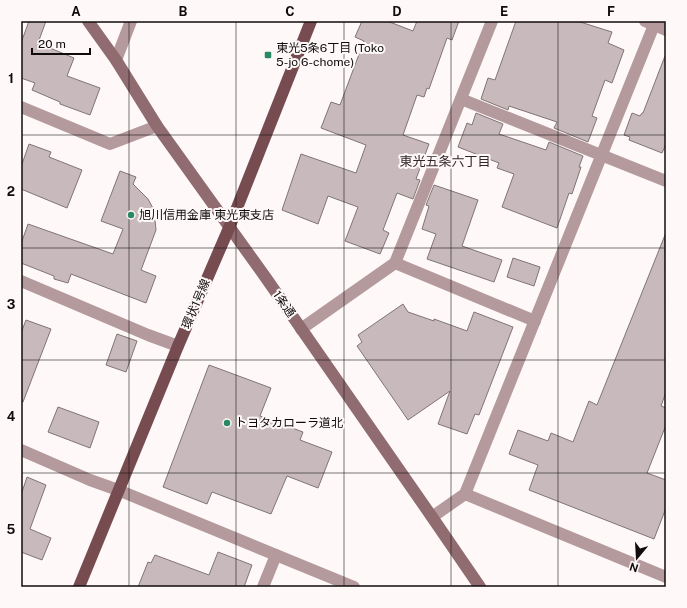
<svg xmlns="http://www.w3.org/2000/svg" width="687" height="608" viewBox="0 0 687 608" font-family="'Public Sans','Noto Sans JP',sans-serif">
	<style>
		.building { fill: #c8babc; stroke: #817475 }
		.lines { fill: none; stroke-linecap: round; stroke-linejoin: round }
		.street { stroke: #b49a9c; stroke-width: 12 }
		.secondary { stroke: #906c70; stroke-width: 12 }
		.primary { stroke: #764c51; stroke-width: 12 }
		.grid { fill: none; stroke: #100c0c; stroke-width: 1; stroke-opacity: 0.55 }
		.poi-dot { fill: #298962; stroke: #fef8f8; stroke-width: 1.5 }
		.labels { text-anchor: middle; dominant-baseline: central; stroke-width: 4; stroke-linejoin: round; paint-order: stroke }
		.poi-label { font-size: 12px; fill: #100c0c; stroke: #fef8f8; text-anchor: start }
		.street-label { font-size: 12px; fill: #100c0c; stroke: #fef8f8 }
		.neighbourhood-label { font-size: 13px; fill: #312627; stroke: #fef8f8 }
		.neatline { fill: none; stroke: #100c0c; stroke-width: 1.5 }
		.grid-label { font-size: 13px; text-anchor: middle; font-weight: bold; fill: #100c0c }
	</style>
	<rect width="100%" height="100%" fill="#fef8f8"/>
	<!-- building -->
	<g class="building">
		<path d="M29 21H46L38 43 74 58 67 76 100 88 90 115 60 104V102L32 90 35 83 21 78V43Z"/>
		<path d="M362 21H387L413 31 417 21H459L452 40 447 38 429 89 427 88 424 97 417 95 403 135 429 144 416 179 420 180 413 199 397 193 383 230 389 233 380 254 345 241 358 207 328 196 318 224 282 210 301 154 356 173 366 145 321 128 331 102 340 105 364 41 355 37Z"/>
		<path d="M516 21H577L612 32 608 43 624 50 612 83 605 80 592 116 597 118 588 142 554 128 557 122 509 106 508 110 481 99 488 78 495 80Z"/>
		<path d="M665 56H666V144L662 153 629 140 630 137 624 135 632 113 640 116 642 113H643Z"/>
		<path d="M476 113 503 124 499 134 546 150 549 142 583 156 579 167H581L572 194 569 193 557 228 502 207 514 174 497 168 499 163 458 147 467 123 472 125Z"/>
		<path d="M29 144 51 152 49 157 82 170 67 208 21 189V167Z"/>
		<path d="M120 171 136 177 133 184 148 199 154 210 156 230 141 270 156 276 146 303 71 274 68 283 54 279V276L21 263V244L28 224 113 254 123 229 101 221Z"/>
		<path d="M434 185 478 200 462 246 502 260 494 282 427 259 436 234 422 229 429 206 426 205Z"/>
		<path d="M665 235 666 392 661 406 666 408V425L647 473 666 480V508L654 539 529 490 538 465 509 454 518 430 548 441 551 433 573 442 589 401 597 405Z"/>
		<path d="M513 258 540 267 534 286 507 277Z"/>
		<path d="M403 304 408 312 434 321V319L467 331 474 312 513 327 479 415 475 414 467 434 438 424 450 391 408 420 357 346 362 342 358 335Z"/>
		<path d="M26 320 51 329 23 402 21 401V333Z"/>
		<path d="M117 334 137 341 126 372 106 365Z"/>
		<path d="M209 365 271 388 260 416 303 432 300 440 332 452 318 488 287 476 271 514 212 492 207 504 163 487Z"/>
		<path d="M58 407 99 422 90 448 48 432Z"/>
		<path d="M27 477 46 485 30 529 51 538 42 560 21 552V495Z"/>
		<path d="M218 552 252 565 244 587H138L148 562 151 563 155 555 209 575Z"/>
	</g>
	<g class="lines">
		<!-- street -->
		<g class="street">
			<path d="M645 21 666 30"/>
			<path d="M116 60 131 21"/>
			<path d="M461 99 666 181"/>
			<path d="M21 107 110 144 157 126"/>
			<path d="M395 263 535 321"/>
			<path d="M21 281 148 335 178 346"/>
			<path d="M301 329 395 263 492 21"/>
			<path d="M21 450 90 480 118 490 354 587"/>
			<path d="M465 494 666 577"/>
			<path d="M432 517 465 494 654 25"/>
			<path d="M263 587 276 555"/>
		</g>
		<!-- secondary -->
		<path class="secondary" d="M88 21 116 60 157 126 266 278 432 517 480 587"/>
		<!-- primary -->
		<path class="primary" d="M79 587 178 346 229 228 311 21"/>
	</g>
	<!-- grid -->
	<path class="grid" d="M129 21V587M236 21V587M344 21V587M451 21V587M558 21V587M21 135H666M21 248H666M21 360H666M21 473H666"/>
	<!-- markers -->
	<g class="poi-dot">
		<rect x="264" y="51" width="8" height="8" rx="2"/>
		<circle cx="131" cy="215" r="4"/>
		<circle cx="227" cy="423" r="4"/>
	</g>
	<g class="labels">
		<!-- poi labels -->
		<g class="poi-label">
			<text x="276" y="48">東光5条6丁目 (Toko<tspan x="276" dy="14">5-jo 6-chome)</tspan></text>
			<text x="139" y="215">旭川信用金庫 東光東支店</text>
			<text x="235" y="423">トヨタカローラ道北</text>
		</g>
		<!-- street labels -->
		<g class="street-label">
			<text transform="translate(196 304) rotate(-67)">環状1号線</text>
			<text transform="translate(284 304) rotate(55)">1条通</text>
		</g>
		<!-- neighbourhood labels -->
		<g class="neighbourhood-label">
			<text x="445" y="161">東光五条六丁目</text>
		</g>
	</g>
	<!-- border -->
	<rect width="687" height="608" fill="none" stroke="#fef8f8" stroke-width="44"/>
	<!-- north arrow -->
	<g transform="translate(637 558) rotate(198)" stroke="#fef8f8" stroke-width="3" paint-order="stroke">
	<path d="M0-3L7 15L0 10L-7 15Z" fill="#100c0c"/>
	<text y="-6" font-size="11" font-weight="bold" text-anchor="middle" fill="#100c0c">N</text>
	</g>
	<!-- scale -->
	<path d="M32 48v6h58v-6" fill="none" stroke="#100c0c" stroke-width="2"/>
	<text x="38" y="48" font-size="12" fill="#100c0c" stroke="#fef8f8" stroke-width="3" paint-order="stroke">20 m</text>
	<rect x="22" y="22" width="643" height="564" class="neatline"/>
	<g class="grid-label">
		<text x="76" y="16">A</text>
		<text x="183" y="16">B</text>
		<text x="290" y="16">C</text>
		<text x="397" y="16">D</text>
		<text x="504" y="16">E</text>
		<text x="611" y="16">F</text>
		<text x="11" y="83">1</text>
		<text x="11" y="196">2</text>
		<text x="11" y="309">3</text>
		<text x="11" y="421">4</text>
		<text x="11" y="534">5</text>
	</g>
</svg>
